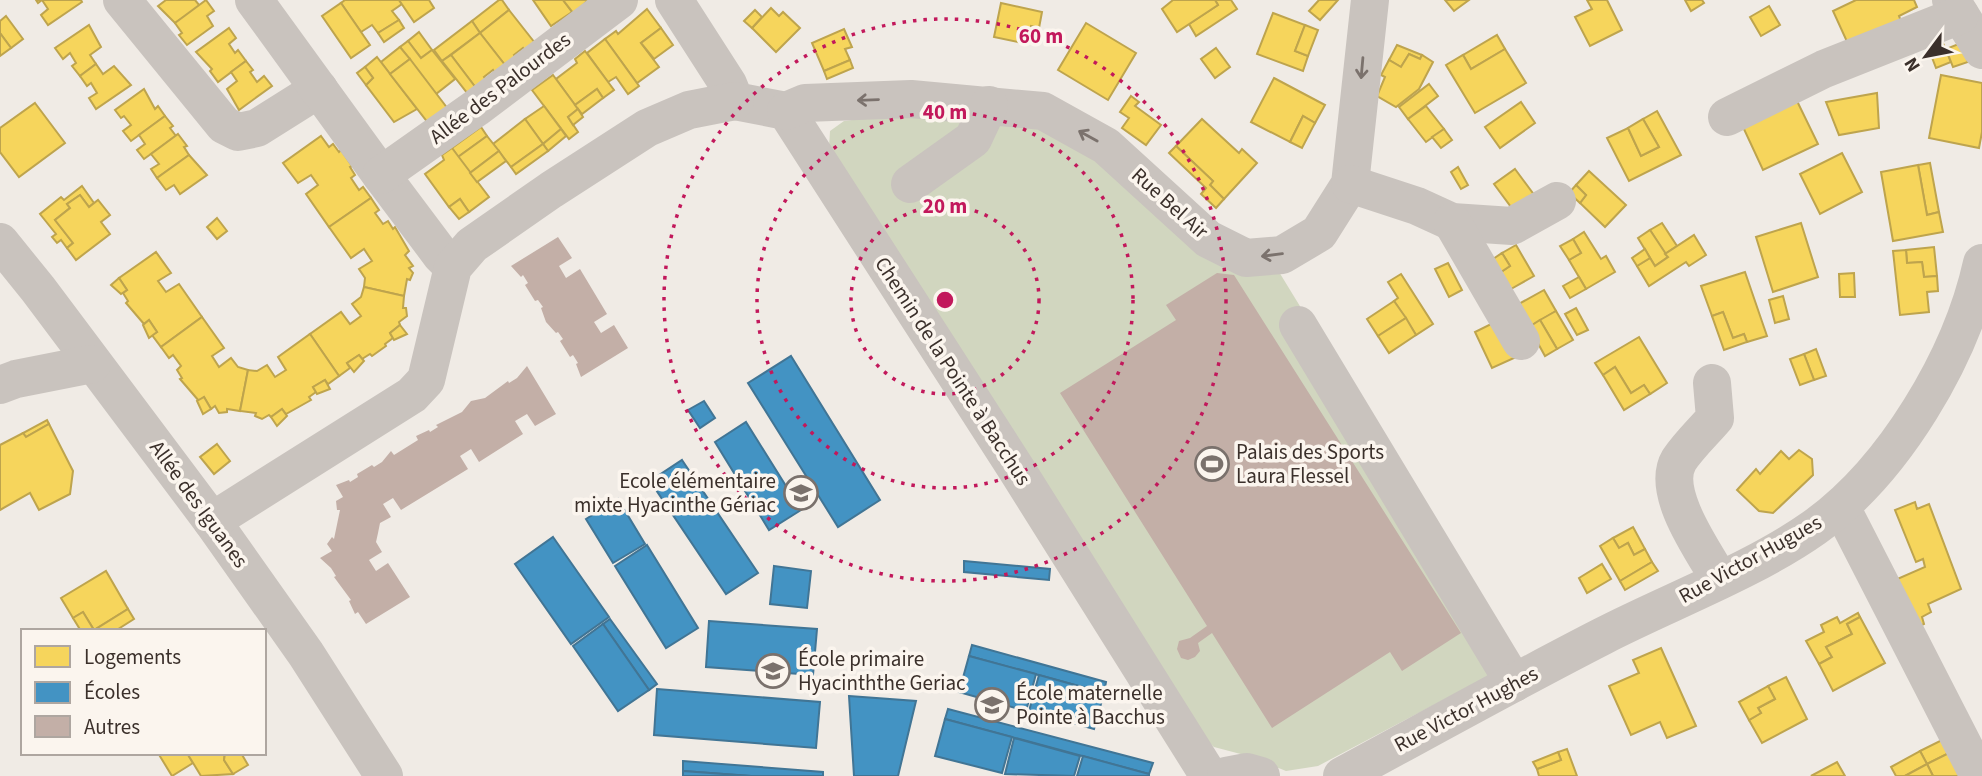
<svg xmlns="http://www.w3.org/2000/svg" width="1982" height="776" viewBox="0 0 1982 776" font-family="'Source Sans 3',sans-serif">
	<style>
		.green { fill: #d1d6bf }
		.homes { fill: #f6d55c; stroke: #bea44d; stroke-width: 2 }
		.schools { fill: #4393c3; stroke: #417595; stroke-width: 2 }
		.building { fill: #c3afa7 }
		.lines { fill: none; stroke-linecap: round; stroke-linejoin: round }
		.minor { stroke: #c9c3be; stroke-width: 38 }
		.oneway { stroke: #7b726d }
		.ring { fill: none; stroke: #c2185b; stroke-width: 3.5; stroke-dasharray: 3.5 7 }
		.labels { text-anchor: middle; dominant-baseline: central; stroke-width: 7; stroke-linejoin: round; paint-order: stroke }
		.street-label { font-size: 21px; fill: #3b302b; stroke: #fbf5ee }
		.poi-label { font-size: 21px; fill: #3b302b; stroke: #fbf5ee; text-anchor: start }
		.centre { fill: #c2185b; stroke: #fbf5ee; stroke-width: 3.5 }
		.ring-label { font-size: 21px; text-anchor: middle; font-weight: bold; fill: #c2185b; stroke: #fbf5ee; stroke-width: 7; stroke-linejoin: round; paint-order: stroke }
	</style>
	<rect width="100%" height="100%" fill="#f0ebe5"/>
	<!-- green -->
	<path class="green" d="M907 113 1056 129 1276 267 1517 661 1318 766 1286 771 1252 757 1214 747 1196 732 829 148 830 131 844 121Z"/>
	<!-- homes -->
	<g class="homes">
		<path d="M36 0H81L82 2 48 25 41 15 48 9 42 0 38 3Z"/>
		<path d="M166 0H195L200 6 175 23 158 6Z"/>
		<path d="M206 0 214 11 207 16 213 26 187 45 179 35 182 33 175 23Z"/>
		<path d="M345 0H399L402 4 392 11 399 20 378 33 372 25 361 32 341 3Z"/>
		<path d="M399 0H429L434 8 414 22Z"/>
		<path d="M499 0H502L509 10 480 33 472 21Z"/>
		<path d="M533 0H563L572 12 551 26Z"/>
		<path d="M563 0H588L574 14Z"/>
		<path d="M1215 0H1231L1237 9 1196 36 1189 24 1218 5Z"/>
		<path d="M1215 0 1218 5 1177 32 1162 9 1173 0Z"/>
		<path d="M1319 0H1338L1320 20 1309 11Z"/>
		<path d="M1445 0H1469L1454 11Z"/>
		<path d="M1587 0H1607L1622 30 1590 46 1575 17 1592 9Z"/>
		<path d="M1685 0H1702L1704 3 1691 11Z"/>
		<path d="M1856 0H1914L1917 7 1899 16 1903 26 1849 46 1833 11Z"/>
		<path d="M341 3 370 45 351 58 322 16Z"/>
		<path d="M1001 3 1042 12 1039 28 1031 26 1027 44 994 37Z"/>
		<path d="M1769 6 1780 25 1761 36 1750 17Z"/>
		<path d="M771 8 779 16 783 12 800 28 776 52 752 28Z"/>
		<path d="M647 9 661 28 641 43 659 67 637 83 605 39 616 31 618 34Z"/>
		<path d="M509 10 535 43 525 51 523 48 514 55 516 58 505 65 480 33Z"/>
		<path d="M755 10 762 17 752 28 744 21Z"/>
		<path d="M1273 13 1305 25 1295 51 1308 56 1303 71 1257 54Z"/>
		<path d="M6 16 23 39 11 48 0 33V21Z"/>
		<path d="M399 20 404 28 384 42 378 33Z"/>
		<path d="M472 21 480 33 442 61 434 50Z"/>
		<path d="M1086 23 1136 53 1108 100 1058 70Z"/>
		<path d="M89 25 101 47 90 55 96 64 80 76 72 66 76 63 70 53 63 59 55 48Z"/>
		<path d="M1305 25 1318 30 1308 56 1295 51Z"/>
		<path d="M229 28 236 38 229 44 235 53 238 50 246 61 218 82 210 71 212 69 196 52Z"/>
		<path d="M661 28 673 45 654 59 641 43Z"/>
		<path d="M844 29 852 47 845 49 850 60 824 71 812 43Z"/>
		<path d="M419 32 432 50 421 58 408 41Z"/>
		<path d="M0 33 11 48 0 56Z"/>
		<path d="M480 33 505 65 495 73 493 70 484 77 486 80 476 88 451 55Z"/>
		<path d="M1497 35 1505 49 1471 69 1463 55Z"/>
		<path d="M605 39 639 86 628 94 616 77 608 82 587 53Z"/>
		<path d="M408 41 421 58 432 50 455 79 436 94 400 47Z"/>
		<path d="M1942 41 1951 62 1936 68 1928 47Z"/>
		<path d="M1961 43 1968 62 1953 67 1946 49Z"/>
		<path d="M1397 45 1422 55 1420 59 1409 54 1401 67 1389 60Z"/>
		<path d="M400 47 410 59 390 74 381 62Z"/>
		<path d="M1216 48 1230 67 1215 78 1201 59Z"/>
		<path d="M1505 49 1526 83 1475 113 1446 65 1463 55 1471 69Z"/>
		<path d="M585 51 614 90 603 98 597 89 575 105 556 79 577 63 575 59Z"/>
		<path d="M1409 54 1420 59 1422 55 1433 62 1419 89 1396 107 1377 96 1385 77 1381 75 1389 60 1401 67Z"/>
		<path d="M451 55 476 88 468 94 442 61Z"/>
		<path d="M377 57 417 109 394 122 366 85 373 78 365 67Z"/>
		<path d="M410 59 448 109 429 124 390 74Z"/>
		<path d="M850 60 853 68 827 79 824 71Z"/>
		<path d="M246 61 253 70 250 72 257 82 264 76 272 86 239 110 227 89 237 81 231 72Z"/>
		<path d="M96 64 103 74 114 66 131 85 96 109 89 98 97 93 91 83 87 86 80 76Z"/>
		<path d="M365 67 373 78 366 85 357 73Z"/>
		<path d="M553 75 578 109 568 117 578 132 569 139 532 90Z"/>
		<path d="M1941 75 1982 83V132L1979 148 1929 138Z"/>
		<path d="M1274 78 1325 105 1315 123 1303 116 1290 142 1251 122Z"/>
		<path d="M1429 84 1438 96 1408 119 1399 107Z"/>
		<path d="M144 89 155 109 158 106 165 116 131 141 123 131 131 125 124 116 121 118 115 110Z"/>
		<path d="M597 89 603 98 582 114 575 105Z"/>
		<path d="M1877 93 1879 128 1839 135 1826 102Z"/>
		<path d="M1131 96 1139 102 1135 106 1161 125 1146 145 1122 128 1129 118 1120 112Z"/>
		<path d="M1797 101 1818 144 1763 170 1743 127Z"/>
		<path d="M1521 102 1535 123 1500 148 1485 127Z"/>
		<path d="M35 103 65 143 19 177 0 152V128Z"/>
		<path d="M544 106 561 129 543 144 525 119Z"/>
		<path d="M1426 106 1444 129 1426 142 1408 119Z"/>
		<path d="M578 109 583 117 573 125 568 117Z"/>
		<path d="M1657 111 1681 155 1629 181 1607 138 1628 128 1641 156 1659 147 1643 119Z"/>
		<path d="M165 116 173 126 170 128 176 136 144 159 137 150 145 144 139 135Z"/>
		<path d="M1303 116 1315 123 1302 148 1290 142Z"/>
		<path d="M525 119 543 144 511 167 493 144Z"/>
		<path d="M1202 119 1239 153 1242 149 1257 163 1224 199 1210 185 1213 181 1176 146Z"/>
		<path d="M1643 119 1659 147 1641 156 1628 128Z"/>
		<path d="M481 127 487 136 458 157 452 148Z"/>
		<path d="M561 129 566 136 548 151 543 144Z"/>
		<path d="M1444 129 1452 140 1441 148 1432 137Z"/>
		<path d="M178 134 187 146 184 147 189 155 157 178 151 169 159 164 151 154Z"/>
		<path d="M321 136 329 147 333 144 339 152 341 150 352 166 350 167 355 175 351 178 359 190 363 187 371 198 329 227 306 194 318 185 311 175 298 183 283 163Z"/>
		<path d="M487 136 499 151 470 173 458 157Z"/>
		<path d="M543 144 548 151 516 174 511 167Z"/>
		<path d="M1176 146 1213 181 1210 185 1224 199 1216 208 1201 194 1206 188 1169 153Z"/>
		<path d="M452 148 489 197 469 212 460 199 449 207 425 174 444 160 442 155Z"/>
		<path d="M499 151 506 161 477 182 470 173Z"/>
		<path d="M1842 153 1862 192 1820 214 1800 174Z"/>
		<path d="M189 155 207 175 180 194 174 185 166 190 157 178Z"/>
		<path d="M1930 163 1939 212 1927 215 1918 165Z"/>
		<path d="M1918 165 1927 215 1939 212 1943 232 1893 241 1881 172Z"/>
		<path d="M1458 167 1468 185 1461 189 1451 172Z"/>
		<path d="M1515 169 1535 196 1514 211 1494 184Z"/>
		<path d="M1589 171 1626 205 1605 227 1580 203 1586 195 1576 185Z"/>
		<path d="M1576 185 1586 195 1580 203 1569 193Z"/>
		<path d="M82 186 94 203 89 207 80 195 67 204 70 208 55 220 73 243 67 248 61 240 57 243 52 237 56 234 40 214 61 197 64 200Z"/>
		<path d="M80 195 89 207 98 200 110 215 101 222 110 234 76 260 67 248 73 243 55 220 70 208 67 204Z"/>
		<path d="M371 198 379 210 375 213 383 224 388 221 393 229 395 227 409 251 405 255 413 266 409 268 413 273 410 280 407 279 404 296 364 287 365 278 359 269 372 261 364 249 351 258 329 227Z"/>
		<path d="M460 199 469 212 459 219 449 207Z"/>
		<path d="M217 218 227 231 217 239 207 227Z"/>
		<path d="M1662 223 1677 246 1665 254 1650 230Z"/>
		<path d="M1801 223 1818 277 1773 292 1756 237Z"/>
		<path d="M1650 230 1668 257 1655 266 1638 238Z"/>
		<path d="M1584 232 1601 259 1606 256 1615 272 1586 289 1569 260 1581 253 1573 239Z"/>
		<path d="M1694 235 1706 255 1689 266 1686 262 1649 286 1637 266 1650 258 1655 266 1668 257 1665 254Z"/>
		<path d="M1573 239 1581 253 1569 260 1560 246Z"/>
		<path d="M1516 245 1534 276 1511 289 1501 272 1510 266 1502 253Z"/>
		<path d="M1934 247 1937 276 1924 277 1922 262 1907 263 1906 250Z"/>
		<path d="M1645 249 1650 258 1637 266 1632 258Z"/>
		<path d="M1906 250 1907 263 1922 262 1924 277 1937 276 1938 291 1927 292 1929 312 1900 315 1893 251Z"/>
		<path d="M156 252 171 273 158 281 166 292 179 284 202 317 161 347 152 335 157 332 149 320 144 324 126 303 128 301 123 293 127 290 119 278Z"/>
		<path d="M1502 253 1510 266 1501 272 1493 259Z"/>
		<path d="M1448 263 1462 290 1449 297 1435 269Z"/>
		<path d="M1745 272 1767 336 1747 342 1744 334 1733 338 1723 312 1712 316 1701 286Z"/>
		<path d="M1854 273 1855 297H1840L1839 274Z"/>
		<path d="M1401 274 1433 324 1416 335 1394 301 1398 298 1388 282Z"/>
		<path d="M1579 277 1586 289 1570 298 1563 286Z"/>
		<path d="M119 278 127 290 121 294 111 285Z"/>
		<path d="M364 287 404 296 403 308H406L407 316 399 322 400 325 390 333 393 338 385 344 386 346 372 356 370 354 362 359 359 355 347 363 350 368 339 376 310 334 341 312 350 324 361 316 352 304 361 297Z"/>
		<path d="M1544 290 1556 311 1529 327 1517 305Z"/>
		<path d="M1783 296 1789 319 1775 323 1769 300Z"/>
		<path d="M1394 301 1406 318 1378 336 1367 319Z"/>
		<path d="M1576 308 1588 330 1577 335 1565 314Z"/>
		<path d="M1556 311 1573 340 1557 349 1540 320Z"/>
		<path d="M1723 312 1733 338 1744 334 1747 342 1724 350 1712 316Z"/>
		<path d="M202 317 224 348 212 356 219 367 231 358 238 367 248 370 240 411 227 409V412L219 413 215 406 211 409 204 397 199 401 180 379 182 378 177 370 181 366 173 355 169 358 161 347Z"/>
		<path d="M1406 318 1416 335 1389 353 1378 336Z"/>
		<path d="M149 320 157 332 149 338 143 325Z"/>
		<path d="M1540 320 1557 349 1545 356 1529 327Z"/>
		<path d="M1497 321 1514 358 1492 368 1475 332Z"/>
		<path d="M400 325 407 334 394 340 390 333Z"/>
		<path d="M310 334 339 376 328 384 325 380 313 387 316 392 309 397 311 400 286 414 282 409 271 417 269 415 262 419 255 416 256 413 240 411 248 370 257 371 267 365 275 377 286 370 278 357Z"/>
		<path d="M1639 337 1667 383 1650 394 1644 385 1631 393 1615 367 1603 375 1595 363Z"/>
		<path d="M1816 349 1826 376 1814 380 1804 354Z"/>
		<path d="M1804 354 1814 380 1800 385 1790 359Z"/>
		<path d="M359 355 364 361 354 372 347 363Z"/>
		<path d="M1615 367 1631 393 1644 385 1650 394 1624 410 1603 375Z"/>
		<path d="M325 380 330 389 317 394 313 387Z"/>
		<path d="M204 397 211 409 203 414 197 401Z"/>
		<path d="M282 409 287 416 277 426 271 417Z"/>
		<path d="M47 420 49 424 26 437 23 433Z"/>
		<path d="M49 424 73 471 70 494 39 510 30 493 0 510V445L23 433 26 437Z"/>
		<path d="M217 444 230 461 214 474 200 457Z"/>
		<path d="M1799 450 1812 459 1813 475 1773 513 1759 511 1737 490 1756 469 1760 474 1781 451 1789 459Z"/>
		<path d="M1915 502 1917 509 1929 504 1961 589 1928 604 1931 612 1922 617 1924 624 1916 628 1895 580 1925 567 1923 559 1916 562 1895 510Z"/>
		<path d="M1633 527 1645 549 1634 555 1628 543 1619 548 1613 538Z"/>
		<path d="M1613 538 1619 548 1628 543 1634 555 1645 549 1652 562 1620 581 1600 546Z"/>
		<path d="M1652 562 1658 571 1625 590 1620 581Z"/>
		<path d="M1602 564 1611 579 1587 593 1579 578Z"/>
		<path d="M106 571 128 609 94 630 83 612 73 618 61 598Z"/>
		<path d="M128 609 134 619 115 631H81L73 618 83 612 94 630Z"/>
		<path d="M1858 613 1860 617 1847 624 1852 634 1826 647 1832 657 1819 664 1806 641 1824 632 1821 625 1837 617 1840 623Z"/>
		<path d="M1860 617 1885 663 1833 691 1819 664 1832 657 1826 647 1852 634 1847 624Z"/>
		<path d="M1661 648 1696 726 1667 738 1660 722 1631 735 1609 686 1639 673 1633 660Z"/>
		<path d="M1786 677 1807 719 1762 743 1749 720 1761 713 1758 708 1775 699 1768 686Z"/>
		<path d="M1768 686 1775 699 1758 708 1761 713 1749 720 1739 702Z"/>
		<path d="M1948 737 1955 750 1927 764 1920 751Z"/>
		<path d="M1567 749 1577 776H1539L1537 769 1561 760 1558 752Z"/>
		<path d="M1955 750 1969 776H1933L1927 764Z"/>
		<path d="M1920 751 1927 764 1905 776H1896L1891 767Z"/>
		<path d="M1558 752 1561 760 1537 769 1533 762Z"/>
		<path d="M158 753H187L193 763 172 776Z"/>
		<path d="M187 753H225L224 760 233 774 201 776Z"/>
		<path d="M225 753H241L248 765 233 774 224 760Z"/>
		<path d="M1837 762 1845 776H1811Z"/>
		<path d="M1927 764 1933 776H1905Z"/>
	</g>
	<!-- schools -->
	<g class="schools">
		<path d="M791 356 880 500 838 527 748 383Z"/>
		<path d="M704 401 715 418 700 428 688 410Z"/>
		<path d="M746 422 801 510 769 530 715 442Z"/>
		<path d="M682 460 758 573 726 594 650 481Z"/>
		<path d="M618 499 645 544 613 563 586 519Z"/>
		<path d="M553 537 609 617 571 644 515 564Z"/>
		<path d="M647 545 698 628 666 648 615 566Z"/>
		<path d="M964 561 1050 569 1049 580 964 572Z"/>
		<path d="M774 566 811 571 807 608 770 604Z"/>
		<path d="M610 619 657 684 649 690 603 624Z"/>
		<path d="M709 621 817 629 813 675 706 667Z"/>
		<path d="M603 624 649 690 618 711 573 646Z"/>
		<path d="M972 645 1106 682 1104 693 969 656Z"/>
		<path d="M969 656 1036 674 1026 711 959 692Z"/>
		<path d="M1039 675 1104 693 1094 729 1029 711Z"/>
		<path d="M657 689 820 702 816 748 654 735Z"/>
		<path d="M849 696 916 701 898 776H854Z"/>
		<path d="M948 709 1153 763 1149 774 945 719Z"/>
		<path d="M945 719 1012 737 1002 773 935 756Z"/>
		<path d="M1014 738 1080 756 1074 776 1005 774Z"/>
		<path d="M1083 756 1149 774V776H1077Z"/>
		<path d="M683 761 823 772V776H751L683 771Z"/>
		<path d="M683 771 751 776H683Z"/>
	</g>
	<!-- building -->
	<g class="building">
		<path d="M558 237 572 258 559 266 566 278 580 269 607 314 594 322 601 333 614 325 628 348 581 377 576 364 578 363 573 355 570 357 560 341 563 339 558 332 556 333 546 322 541 308 543 307 538 300 535 301 525 285 528 283 523 275 521 277 511 266Z"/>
		<path d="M1217 273 1234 275 1461 633 1402 671 1390 652 1272 728 1212 633 1198 643 1200 651 1195 657 1188 660 1181 658 1177 649 1179 641 1190 638 1207 626 1060 393 1176 320 1166 305Z"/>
		<path d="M527 366 556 414 535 426 527 414 515 421 523 434 479 462 471 449 460 456 468 469 401 510 393 498 383 504 391 517 380 523 378 533 376 542 382 552 369 560 376 571 388 563 410 597 366 624 358 612 355 614 349 601 351 600 334 577 336 576 331 568 320 558 332 551 327 544 332 537 334 539 340 510H337L336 501 343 497 336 485 349 480 350 482 358 477 357 474 372 465 374 467 382 462 391 451 394 455 418 440 416 436 429 430 430 432 438 427 436 425 462 412 471 401 485 398 508 381 509 383 517 378Z"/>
	</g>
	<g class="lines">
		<!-- minor -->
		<g class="minor">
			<path d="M122 0 224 125 238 132 257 128 319 89"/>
			<path d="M254 0 381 175 441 255 453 267"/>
			<path d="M674 0 728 84 735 101 786 111 1015 467 1209 776"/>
			<path d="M1951 0 1982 50"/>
			<path d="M786 111 805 103 911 99 1043 111 1106 146 1208 239 1246 258 1282 255 1319 233 1350 184 1370 0"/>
			<path d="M1727 117 1824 69 1960 15"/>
			<path d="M381 175 476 108 619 0"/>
			<path d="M910 184 973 139 989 105"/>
			<path d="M1350 184 1417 206 1452 222 1512 226 1557 201"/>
			<path d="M1452 222 1521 341"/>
			<path d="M0 242 38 289 212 521 306 654 384 776"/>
			<path d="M1298 325 1514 683"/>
			<path d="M1712 383 1715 418C1704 431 1689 445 1679 460 1660 492 1704 552 1720 580"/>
			<path d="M0 385 16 379 92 364"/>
			<path d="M1841 507 1979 776"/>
			<path d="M212 521 412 395 426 380 453 267 472 245 551 190 647 128 689 110 735 101"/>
			<path d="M1226 776 1247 772 1261 776"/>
			<path d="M1342 776C1429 729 1515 681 1603 636 1671 601 1753 571 1815 527 1894 470 1961 358 1982 263"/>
		</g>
	</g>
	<!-- one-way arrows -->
	<defs><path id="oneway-shaft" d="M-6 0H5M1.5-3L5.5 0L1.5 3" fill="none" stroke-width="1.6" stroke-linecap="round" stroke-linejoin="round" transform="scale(1.75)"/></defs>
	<g class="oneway">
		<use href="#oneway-shaft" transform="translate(1362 68) rotate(95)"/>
		<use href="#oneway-shaft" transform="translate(868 100) rotate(178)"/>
		<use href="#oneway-shaft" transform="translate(1088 136) rotate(-151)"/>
		<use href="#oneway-shaft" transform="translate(1272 255) rotate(173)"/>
	</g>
	<!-- distance rings -->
	<g class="ring">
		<circle cx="945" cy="300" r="94"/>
		<circle cx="945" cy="300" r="188"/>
		<circle cx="945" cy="300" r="281"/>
	</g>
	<!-- icons -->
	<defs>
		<g id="stadium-ring" transform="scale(1.75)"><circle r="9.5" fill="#fbf5ee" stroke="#7a716c" stroke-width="1.5"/><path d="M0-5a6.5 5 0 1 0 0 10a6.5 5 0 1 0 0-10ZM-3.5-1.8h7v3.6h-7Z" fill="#7a716c"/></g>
		<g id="school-ring" transform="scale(1.75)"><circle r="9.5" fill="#fbf5ee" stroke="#7a716c" stroke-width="1.5"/><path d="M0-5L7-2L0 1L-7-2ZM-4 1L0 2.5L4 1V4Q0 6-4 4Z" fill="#7a716c"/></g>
	</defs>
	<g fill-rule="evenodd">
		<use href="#stadium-ring" x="1212" y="464"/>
		<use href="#school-ring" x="801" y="493"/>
		<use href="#school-ring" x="773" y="671"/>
		<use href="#school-ring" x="992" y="705"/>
	</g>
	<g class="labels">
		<!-- street labels -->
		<g class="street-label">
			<text transform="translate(500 88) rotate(-37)">Allée des Palourdes</text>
			<text transform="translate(1170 203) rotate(42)">Rue Bel Air</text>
			<text transform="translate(953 371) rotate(57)">Chemin de la Pointe à Bacchus</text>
			<text transform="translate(199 504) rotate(54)">Allée des Iguanes</text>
			<text transform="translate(1750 559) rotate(-29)">Rue Victor Hugues</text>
			<text transform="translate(1466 709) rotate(-28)">Rue Victor Hughes</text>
		</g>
		<!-- poi labels -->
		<g class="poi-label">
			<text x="1236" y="452">Palais des Sports<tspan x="1236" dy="24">Laura Flessel</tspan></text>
			<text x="776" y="481" text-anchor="end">Ecole élémentaire<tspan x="776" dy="24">mixte Hyacinthe Gériac</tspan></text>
			<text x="798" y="659">École primaire<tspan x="798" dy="24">Hyacinththe Geriac</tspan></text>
			<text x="1016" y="693">École maternelle<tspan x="1016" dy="24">Pointe à Bacchus</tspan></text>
		</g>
	</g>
	<circle cx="945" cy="300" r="10" class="centre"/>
	<g class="ring-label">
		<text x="1041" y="43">60 m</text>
		<text x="945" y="119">40 m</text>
		<text x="945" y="213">20 m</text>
	</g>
	<!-- legend -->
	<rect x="21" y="629" width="245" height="126" fill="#fbf5ee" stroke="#aea6a0" stroke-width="2"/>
	<rect x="35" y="646" width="35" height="21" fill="#f6d55c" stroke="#aea6a0" stroke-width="2"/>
	<text x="84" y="664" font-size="21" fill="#3b302b">Logements</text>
	<rect x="35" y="682" width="35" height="21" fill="#4393c3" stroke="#aea6a0" stroke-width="2"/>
	<text x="84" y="699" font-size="21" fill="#3b302b">Écoles</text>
	<rect x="35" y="716" width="35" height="21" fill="#c3afa7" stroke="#aea6a0" stroke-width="2"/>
	<text x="84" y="734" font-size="21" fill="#3b302b">Autres</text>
	<!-- north arrow -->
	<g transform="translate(1926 56) rotate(238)" stroke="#fbf5ee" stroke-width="5" paint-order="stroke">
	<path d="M0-5L12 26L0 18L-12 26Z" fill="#3b302b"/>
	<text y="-10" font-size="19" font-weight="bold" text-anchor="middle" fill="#3b302b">N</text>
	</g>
</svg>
